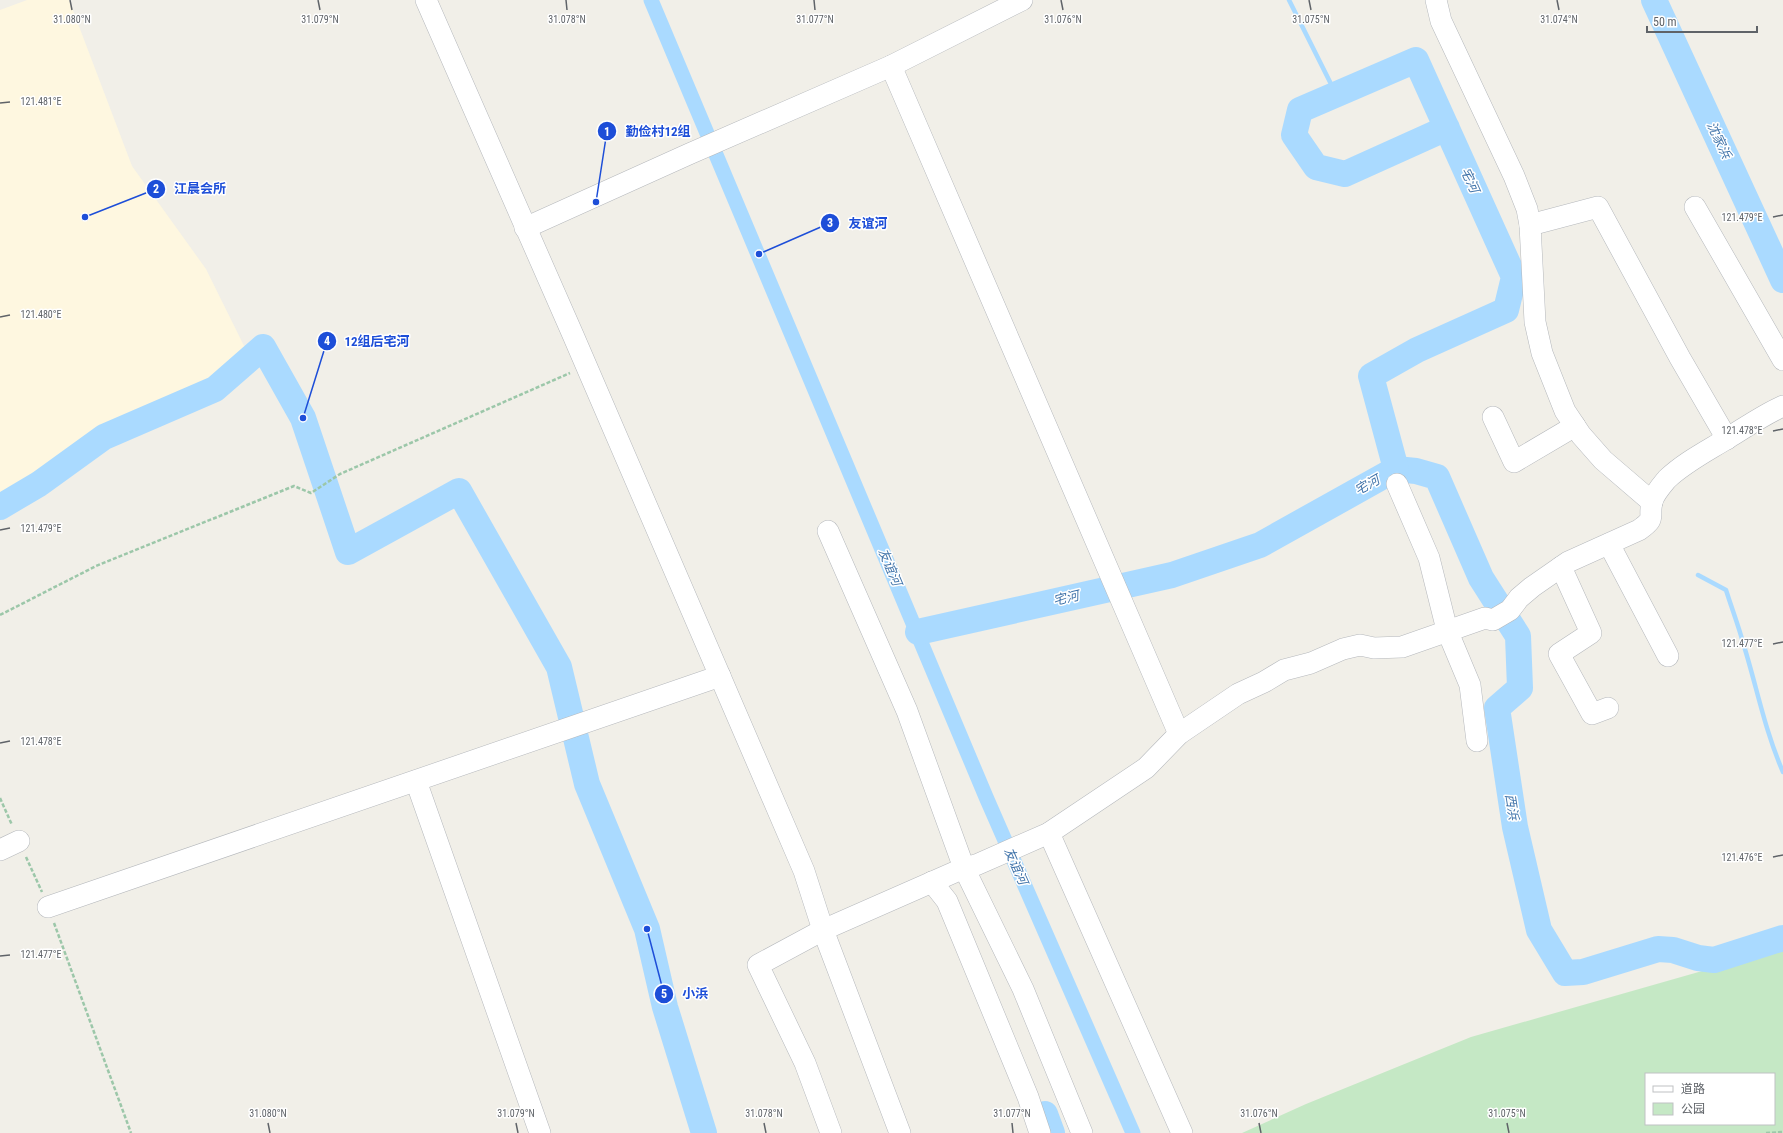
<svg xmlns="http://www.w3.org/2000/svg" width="1783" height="1133" viewBox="0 0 1783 1133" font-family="'Roboto Condensed','Noto Sans SC',sans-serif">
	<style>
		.commercial { fill: #fef7e0 }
		.green { fill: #c5e8c5; fill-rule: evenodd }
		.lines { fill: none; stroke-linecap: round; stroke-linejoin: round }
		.stream { stroke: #aadaff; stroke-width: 4.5 }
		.canal { stroke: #aadaff; stroke-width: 15 }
		.river { stroke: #aadaff; stroke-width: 26 }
		.minor-casing { stroke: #b5b8bc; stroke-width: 22 }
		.path { stroke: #9cc7a9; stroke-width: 2.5; stroke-dasharray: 4 2; stroke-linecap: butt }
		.minor { stroke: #fff; stroke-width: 21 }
		.ticks { fill: none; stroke: #5f6368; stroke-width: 1.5 }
		.labels { text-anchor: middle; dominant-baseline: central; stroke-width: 3; stroke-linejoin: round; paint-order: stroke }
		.water-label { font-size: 13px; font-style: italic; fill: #4174aa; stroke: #fff }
		.ticks-label { font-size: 10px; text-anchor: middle; fill: #5f6368; stroke: #fff; stroke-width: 3; stroke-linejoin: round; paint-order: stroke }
		.leader { fill: none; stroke: #1d4ed8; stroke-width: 1.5 }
		.callout-dot { fill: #1d4ed8; stroke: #fff; stroke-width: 1.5 }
		.mark-label { font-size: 12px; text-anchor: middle; font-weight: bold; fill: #fff }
		.callout-label { font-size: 13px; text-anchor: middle; font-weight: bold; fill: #1d4ed8; stroke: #fff; stroke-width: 3; stroke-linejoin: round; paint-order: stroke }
	</style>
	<rect width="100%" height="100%" fill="#f1efe8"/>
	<!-- commercial -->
	<path class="commercial" d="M27 0H69L132 166 206 269 250 358 0 503V10Z"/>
	<!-- green -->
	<path class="green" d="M1783 948V1133H1242L1306 1104 1471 1037ZM1646 1074H1774V1124H1646Z"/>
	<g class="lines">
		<!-- stream -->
		<g class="stream">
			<path d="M1289 0 1336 94"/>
			<path d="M1698 575 1726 590C1732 609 1739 627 1744 646 1757 688 1765 731 1783 772"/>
		</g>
		<!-- canal -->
		<path class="canal" d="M651 0 986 797 1133 1133"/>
		<!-- river -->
		<g class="river">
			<path d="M1654 0 1783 280"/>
			<path d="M1396 469 1416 471 1437 477 1481 578 1518 636 1520 688 1497 708 1515 827 1539 930 1565 973 1583 972 1658 949 1673 950 1698 958 1714 960 1783 938"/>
			<path d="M0 507 39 484 104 437 215 389 263 347 303 418 348 552 459 491 559 667 587 784 647 929 665 1007 704 1133"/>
			<path d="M918 632 1172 575 1260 545 1396 469 1371 376 1417 350 1506 310 1514 277 1416 60 1300 110 1294 135 1316 167 1345 174 1447 128"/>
			<path d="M1045 1114 1052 1133"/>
		</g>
		<!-- minor casing -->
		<g class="minor-casing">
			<g id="minor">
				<path d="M426 0 573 335 804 871 823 930 900 1133"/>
				<path d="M1436 0 1441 21 1514 176 1527 209 1530 225 1535 322 1542 353 1565 411 1581 435 1603 460 1652 502"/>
				<path d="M891 66 1179 734"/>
				<path d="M1695 207 1783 360"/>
				<path d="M1530 225 1598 207 1680 358 1727 439"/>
				<path d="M525 228 689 154 891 66 1022 0"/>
				<path d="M1493 417 1514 462 1575 426"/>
				<path d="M1397 484 1429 558 1447 630 1470 685 1477 741"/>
				<path d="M828 531 907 711 964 868 1023 989 1082 1133"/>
				<path d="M1609 544 1668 656"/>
				<path d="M1561 567 1591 633 1559 654 1592 714 1608 708"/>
				<path d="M416 781 540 1133"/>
				<path d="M1049 833 1182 1133"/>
				<path d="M0 850 19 841"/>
				<path d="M932 882 947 901 1028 1097 1040 1133"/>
				<path d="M48 907 720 676"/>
				<path d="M831 1133 805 1063 758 965 823 930 964 868 976 865 1049 833 1146 768 1179 734 1238 694 1264 682 1284 670 1311 663 1343 649 1360 645 1374 648 1402 647 1485 618 1493 620 1510 610 1519 598 1532 587 1568 562 1639 530C1657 517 1648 519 1652 502 1654 494 1662 485 1667 479 1685 462 1707 451 1728 438 1746 427 1763 415 1783 406"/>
			</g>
		</g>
		<!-- path -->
		<g class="path">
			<path d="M0 615 96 566 294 486 311 493 340 474 570 373"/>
			<path d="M0 798 12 825"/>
			<path d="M26 857 42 892"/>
			<path d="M54 923 131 1133"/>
			<path d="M1766 1133 1783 1132"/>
		</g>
		<!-- minor -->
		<use href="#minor" class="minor"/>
	</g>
	<!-- ticks -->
	<path class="ticks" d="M70 0 72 10M318 0 320 10M566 0 567 10M814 0 815 10M1061 0 1063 10M1309 0 1311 10M1557 0 1559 10M0 103 10 102M1773 217 1783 215M0 317 10 315M1773 431 1783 429M0 530 10 528M1773 644 1783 642M0 743 10 741M1773 857 1783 855M0 956 10 955M268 1123 270 1133M516 1123 518 1133M764 1123 766 1133M1012 1123 1013 1133M1259 1123 1261 1133M1507 1123 1509 1133"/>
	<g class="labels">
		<!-- water labels -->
		<g class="water-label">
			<text transform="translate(1719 140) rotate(65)">沈家浜</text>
			<text transform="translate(1470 180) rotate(66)">宅河</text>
			<text transform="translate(1367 485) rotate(-29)">宅河</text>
			<text transform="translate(890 567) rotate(67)">友谊河</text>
			<text transform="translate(1066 598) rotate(-13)">宅河</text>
			<text transform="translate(1512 807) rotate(81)">西浜</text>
			<text transform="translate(1016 866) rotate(66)">友谊河</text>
		</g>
	</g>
	<g class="ticks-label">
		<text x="72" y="23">31.080°N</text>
		<text x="320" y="23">31.079°N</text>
		<text x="1311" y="23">31.075°N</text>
		<text x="1559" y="23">31.074°N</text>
		<text x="567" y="23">31.078°N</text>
		<text x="815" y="23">31.077°N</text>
		<text x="1063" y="23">31.076°N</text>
		<text x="41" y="105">121.481°E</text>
		<text x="1742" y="221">121.479°E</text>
		<text x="41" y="318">121.480°E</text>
		<text x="1742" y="434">121.478°E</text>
		<text x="41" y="532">121.479°E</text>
		<text x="1742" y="647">121.477°E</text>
		<text x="41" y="745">121.478°E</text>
		<text x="1742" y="861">121.476°E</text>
		<text x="41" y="958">121.477°E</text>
		<text x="268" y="1117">31.080°N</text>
		<text x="516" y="1117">31.079°N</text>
		<text x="764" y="1117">31.078°N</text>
		<text x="1012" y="1117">31.077°N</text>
		<text x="1259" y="1117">31.076°N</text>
		<text x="1507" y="1117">31.075°N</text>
	</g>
	<!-- callouts -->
	<path class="leader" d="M596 202L607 131M85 217L156 189M759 254L830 223M303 418L327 341M647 929L664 994"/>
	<g class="callout-dot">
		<circle cx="596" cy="202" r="4"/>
		<circle cx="85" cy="217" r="4"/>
		<circle cx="759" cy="254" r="4"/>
		<circle cx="303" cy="418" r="4"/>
		<circle cx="647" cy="929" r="4"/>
		<circle cx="607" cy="131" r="10"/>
		<circle cx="156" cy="189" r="10"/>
		<circle cx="830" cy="223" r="10"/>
		<circle cx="327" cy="341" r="10"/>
		<circle cx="664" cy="994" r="10"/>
	</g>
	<g class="mark-label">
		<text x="607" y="136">1</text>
		<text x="156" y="193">2</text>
		<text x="830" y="227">3</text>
		<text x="327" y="345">4</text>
		<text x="664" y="998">5</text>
	</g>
	<g class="callout-label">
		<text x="658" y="136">勤俭村12组</text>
		<text x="200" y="193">江晨会所</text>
		<text x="868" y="228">友谊河</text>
		<text x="377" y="346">12组后宅河</text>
		<text x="695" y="998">小浜</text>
	</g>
	<!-- legend -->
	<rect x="1645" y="1073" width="130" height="52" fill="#ffffff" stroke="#bfc1c3"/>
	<rect x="1653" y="1086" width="20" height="6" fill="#ffffff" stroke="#bfc1c3"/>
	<text x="1681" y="1093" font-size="12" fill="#5f6368">道路</text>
	<rect x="1653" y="1103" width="20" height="12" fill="#c5e8c5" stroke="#bfc1c3"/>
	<text x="1681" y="1113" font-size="12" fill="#5f6368">公园</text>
	<!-- scale -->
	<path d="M1647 26v6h110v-6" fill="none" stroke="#5f6368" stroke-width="2"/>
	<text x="1653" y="26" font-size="12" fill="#5f6368" stroke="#ffffff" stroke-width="3" paint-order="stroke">50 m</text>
</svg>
